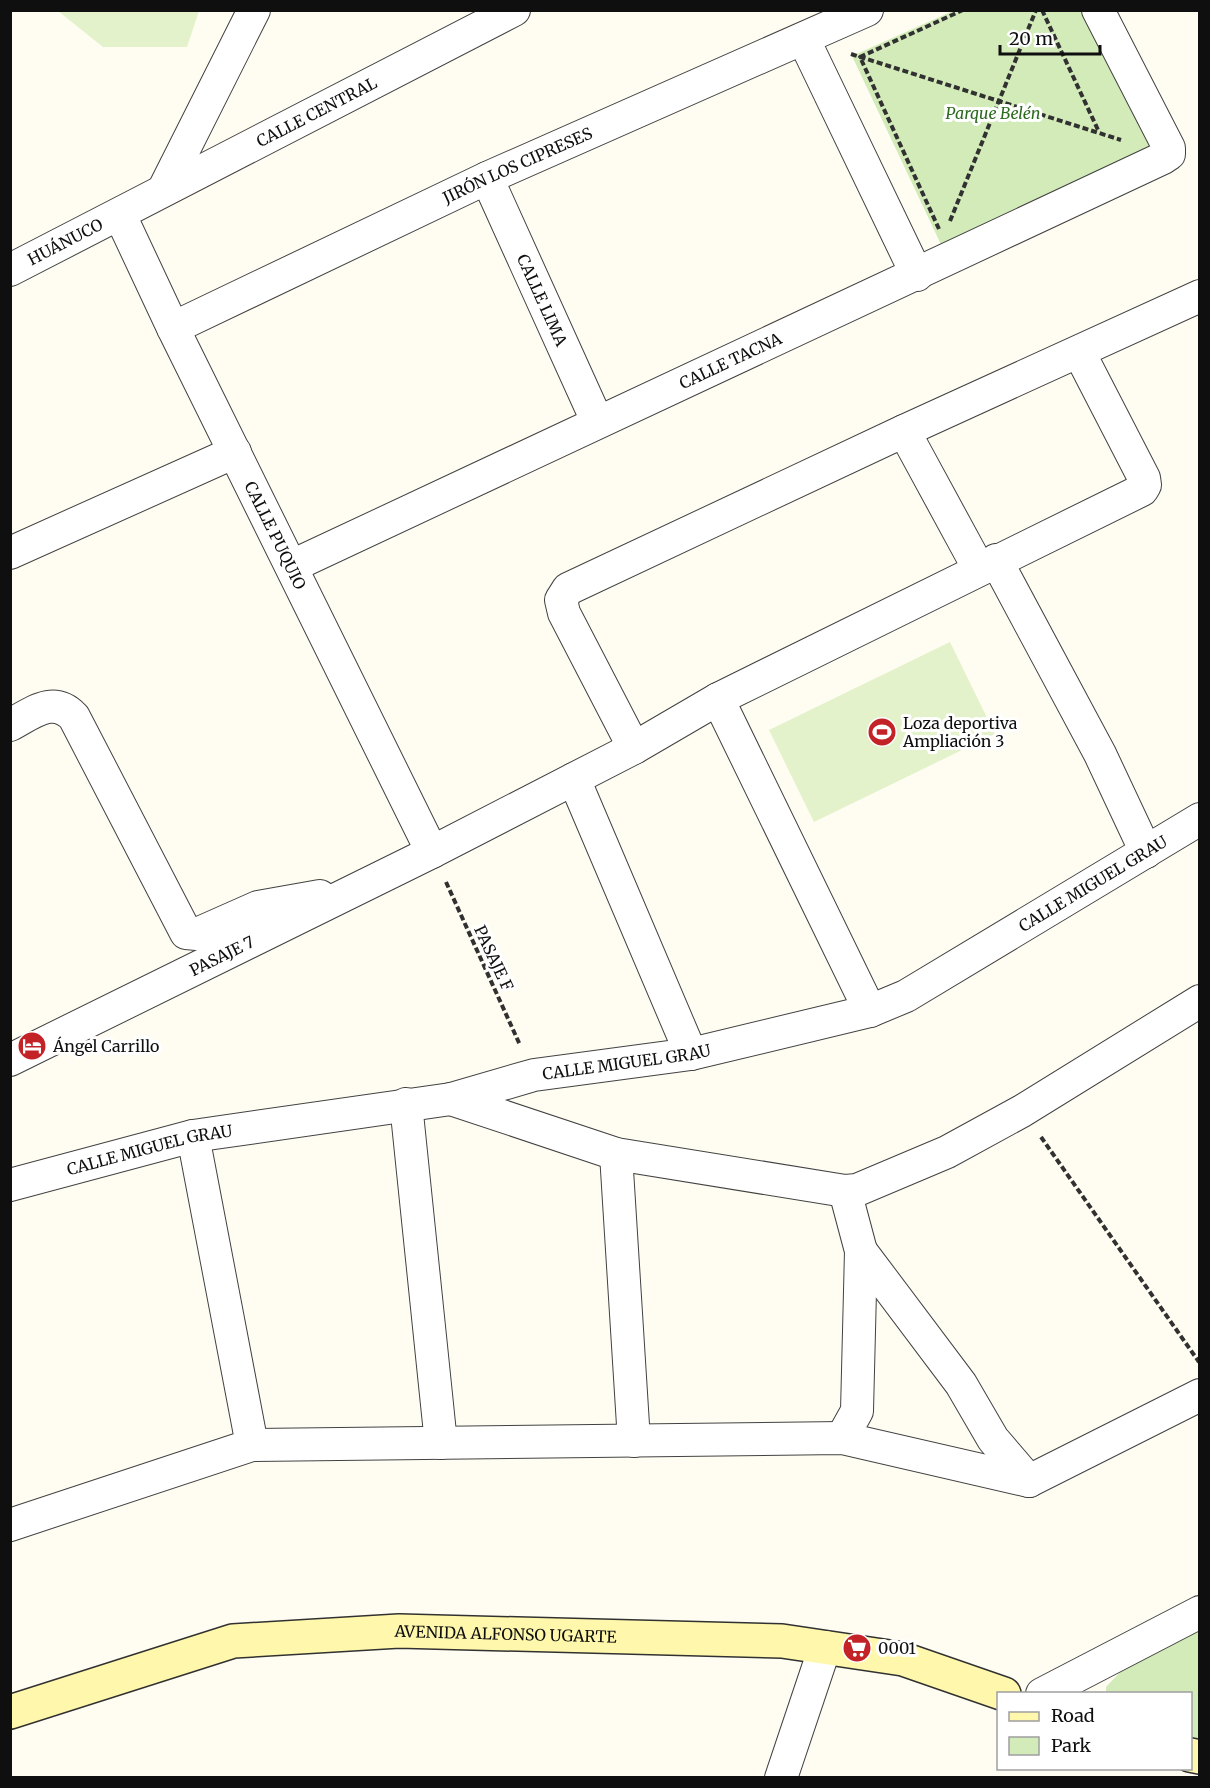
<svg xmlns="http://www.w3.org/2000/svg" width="1210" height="1788" viewBox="0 0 1210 1788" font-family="Merriweather,serif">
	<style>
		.green { fill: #d2ebb9 }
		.pitch { fill: #e4f2cb }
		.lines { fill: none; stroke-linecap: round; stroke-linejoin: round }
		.street-casing { stroke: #424242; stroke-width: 34 }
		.secondary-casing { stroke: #313131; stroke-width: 36 }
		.path { stroke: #313131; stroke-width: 4; stroke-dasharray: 6 3; stroke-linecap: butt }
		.street { stroke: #fff; stroke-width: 32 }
		.secondary { stroke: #fff8ac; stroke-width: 33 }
		.labels { text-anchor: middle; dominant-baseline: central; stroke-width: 6; stroke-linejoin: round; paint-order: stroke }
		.street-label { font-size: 16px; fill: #0f0f0f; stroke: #fff }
		.park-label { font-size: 16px; font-style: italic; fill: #2b691d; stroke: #fff }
		.poi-label { font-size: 16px; fill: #0f0f0f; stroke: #fff; text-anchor: start }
	</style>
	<rect width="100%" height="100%" fill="#fffdf1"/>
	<!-- green -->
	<g class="green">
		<path d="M953 11H1082L1152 151 945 253 852 56Z"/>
		<path d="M1199 1629V1741L1191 1738 1190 1694 1106 1693V1687L1128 1664Z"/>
	</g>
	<!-- pitch -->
	<g class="pitch">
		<path d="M58 11H199L187 47H103Z"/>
		<path d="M950 642 995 734 814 822 769 730Z"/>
	</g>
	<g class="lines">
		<!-- street casing -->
		<g class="street-casing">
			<g id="street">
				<path d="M804 40 917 275"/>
				<path id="s1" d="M487 178 597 421"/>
				<path d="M164 189 254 10"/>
				<path id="s2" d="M120 215 173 328 432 852"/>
				<path id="s3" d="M10 270 514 10"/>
				<path id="s4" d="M173 328 487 178 867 10"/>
				<path d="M904 431 979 569"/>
				<path d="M10 553 235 452"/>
				<path d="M996 560 1100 754 1146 852"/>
				<path id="s5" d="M292 566 1163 158 1169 154V148L1098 10"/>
				<path d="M718 699 870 1011"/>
				<path d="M10 725C33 713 53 695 74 717L186 933 197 934 258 907 320 896"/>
				<path d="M634 748 564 613 561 600 568 589 904 431 1200 296"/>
				<path d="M574 779 691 1054"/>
				<path id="s6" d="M10 1060 432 852 634 748 718 699 1142 490 1145 485 1144 478 1079 352"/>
				<path d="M451 1099 616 1154 845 1191 857 1190 947 1152 1022 1111 1200 1001"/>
				<path d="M406 1104 441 1443"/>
				<path d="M193 1136 252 1445"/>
				<path d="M616 1154 634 1441"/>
				<path id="s7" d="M10 1185 193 1136 451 1099 534 1075 691 1054 870 1011 906 996 1200 819"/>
				<path d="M861 1251 961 1384 993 1439 1029 1481"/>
				<path d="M842 1438 857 1411 861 1251 845 1191"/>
				<path d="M10 1525 252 1445 842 1438 1029 1481 1200 1395"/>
				<path d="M1042 1694 1200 1612"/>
				<path d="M781 1778 825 1647"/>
			</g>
		</g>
		<!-- secondary casing -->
		<g class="secondary-casing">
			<g id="secondary">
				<path id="s8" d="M10 1712 233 1641 399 1631 782 1641 903 1659 1004 1694"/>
				<path d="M1190 1755 1200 1757"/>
			</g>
		</g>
		<!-- path -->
		<g class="path">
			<path d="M1042 10 1099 132"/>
			<path d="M851 54 1121 140"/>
			<path d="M950 221 1036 10"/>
			<path d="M939 229 860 57 963 10"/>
			<path d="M446 882 520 1045"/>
			<path d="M1041 1137 1199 1362"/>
		</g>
		<!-- street -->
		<use href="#street" class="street"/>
		<!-- secondary -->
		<use href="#secondary" class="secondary"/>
	</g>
	<!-- icons -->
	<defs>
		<g id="stadium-disc" transform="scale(1.5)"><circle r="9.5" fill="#c32227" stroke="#fff"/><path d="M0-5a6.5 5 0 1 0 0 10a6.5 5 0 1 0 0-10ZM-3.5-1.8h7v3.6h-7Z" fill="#fff"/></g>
		<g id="hotel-disc" transform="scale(1.5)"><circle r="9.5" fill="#c32227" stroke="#fff"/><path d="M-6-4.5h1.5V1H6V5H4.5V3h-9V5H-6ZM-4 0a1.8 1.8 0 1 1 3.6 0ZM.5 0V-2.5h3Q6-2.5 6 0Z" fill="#fff"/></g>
		<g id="supermarket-disc" transform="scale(1.5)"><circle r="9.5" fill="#c32227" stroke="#fff"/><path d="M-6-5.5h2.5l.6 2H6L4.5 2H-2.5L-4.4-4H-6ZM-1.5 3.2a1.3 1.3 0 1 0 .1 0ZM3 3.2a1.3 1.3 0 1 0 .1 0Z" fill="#fff"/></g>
	</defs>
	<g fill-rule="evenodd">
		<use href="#stadium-disc" x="882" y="732"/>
		<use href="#hotel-disc" x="32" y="1046"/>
		<use href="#supermarket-disc" x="857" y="1648"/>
	</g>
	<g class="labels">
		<!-- street labels -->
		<g class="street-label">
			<text stroke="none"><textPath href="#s3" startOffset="345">CALLE CENTRAL</textPath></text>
			<text stroke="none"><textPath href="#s4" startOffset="381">JIRÓN LOS CIPRESES</textPath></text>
			<text stroke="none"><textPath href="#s3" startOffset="62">HUÁNUCO</textPath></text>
			<text stroke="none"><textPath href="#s1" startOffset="134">CALLE LIMA</textPath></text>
			<text stroke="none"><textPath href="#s5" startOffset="484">CALLE TACNA</textPath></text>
			<text stroke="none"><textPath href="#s2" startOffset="356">CALLE PUQUIO</textPath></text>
			<text stroke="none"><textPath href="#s7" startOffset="1136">CALLE MIGUEL GRAU</textPath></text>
			<text stroke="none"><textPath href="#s6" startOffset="236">PASAJE 7</textPath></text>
			<text transform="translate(494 958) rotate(65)">PASAJE F</text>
			<text stroke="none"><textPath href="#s7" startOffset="630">CALLE MIGUEL GRAU</textPath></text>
			<text stroke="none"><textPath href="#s7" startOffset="144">CALLE MIGUEL GRAU</textPath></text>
			<text stroke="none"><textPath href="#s8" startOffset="507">AVENIDA ALFONSO UGARTE</textPath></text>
		</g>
		<!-- park labels -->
		<g class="park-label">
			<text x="993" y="113">Parque Belén</text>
		</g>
		<!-- poi labels -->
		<g class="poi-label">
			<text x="903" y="723">Loza deportiva<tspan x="903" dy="18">Ampliación 3</tspan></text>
			<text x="53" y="1046">Ángel Carrillo</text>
			<text x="878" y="1648">0001</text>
		</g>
	</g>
	<!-- border -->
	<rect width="1210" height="1788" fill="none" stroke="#0f0f0f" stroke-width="24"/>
	<!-- legend -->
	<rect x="997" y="1692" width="195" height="78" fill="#ffffff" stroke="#9f9f9f" stroke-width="1.5"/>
	<rect x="1009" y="1712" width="30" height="9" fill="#fff8ac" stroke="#9f9f9f" stroke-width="1.5"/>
	<text x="1051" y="1722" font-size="18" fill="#0f0f0f">Road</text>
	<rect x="1009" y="1737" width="30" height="18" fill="#d2ebb9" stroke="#9f9f9f" stroke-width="1.5"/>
	<text x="1051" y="1752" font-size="18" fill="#0f0f0f">Park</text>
	<!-- scale -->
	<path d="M1000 45v9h100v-9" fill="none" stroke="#0f0f0f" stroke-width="3"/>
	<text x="1009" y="45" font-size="18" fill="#0f0f0f" stroke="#ffffff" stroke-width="4.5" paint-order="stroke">20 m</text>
</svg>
